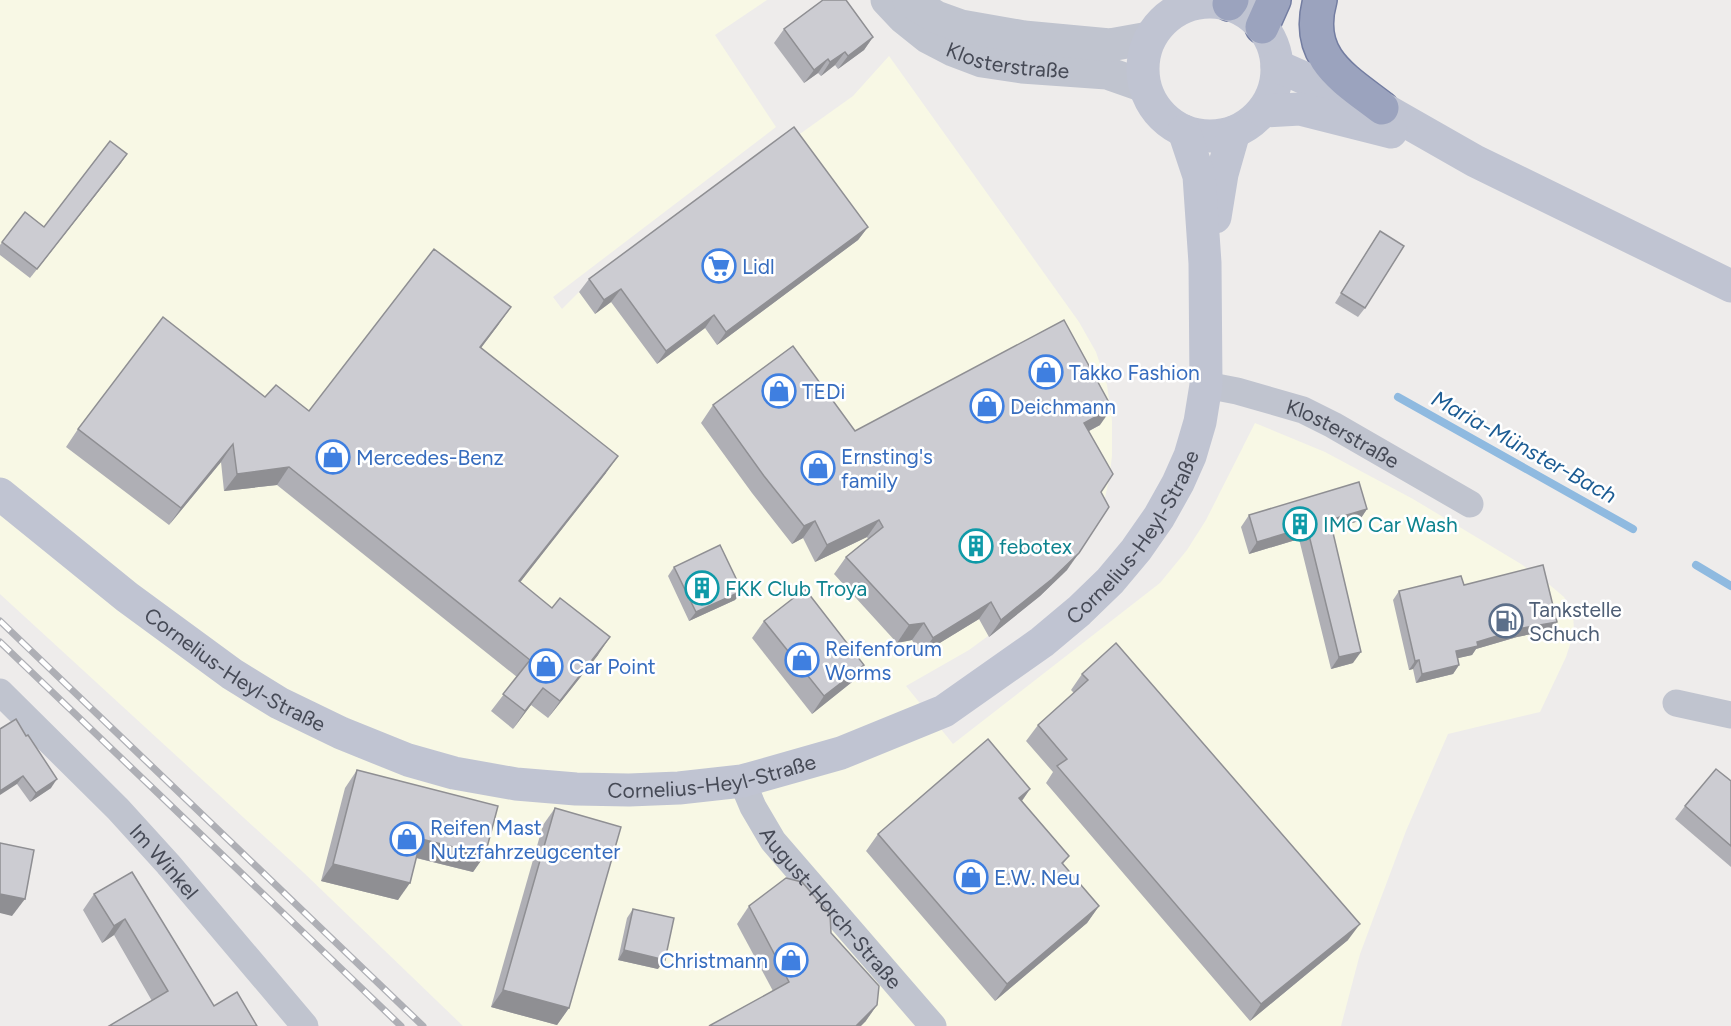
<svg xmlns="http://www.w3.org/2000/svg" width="1731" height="1026" viewBox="0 0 1731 1026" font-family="Figtree,sans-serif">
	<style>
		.commercial { fill: #f8f8e5 }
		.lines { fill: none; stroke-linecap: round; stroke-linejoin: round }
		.stream { stroke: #8fbae0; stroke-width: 8 }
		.trunk-casing { stroke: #737da1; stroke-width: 36 }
		.minor { stroke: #c0c4cf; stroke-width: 27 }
		.tertiary { stroke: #c0c4cf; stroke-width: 33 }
		.secondary { stroke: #c0c4d2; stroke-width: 33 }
		.trunk { stroke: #9ba3be; stroke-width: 33 }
		.rail-casing { stroke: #aeafb5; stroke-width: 7 }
		.rail { stroke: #fff; stroke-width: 4.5; stroke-dasharray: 14; stroke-linecap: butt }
		.wall { fill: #afafb5 }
		.shaded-wall { fill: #8f8f93 }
		.building { fill: #ccccd2; stroke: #8f8f93; stroke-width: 1.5 }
		.labels { text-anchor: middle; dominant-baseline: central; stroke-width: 5; stroke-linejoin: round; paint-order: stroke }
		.street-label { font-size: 21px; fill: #464a56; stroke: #fff }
		.shop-label { font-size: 21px; fill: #366cbe; stroke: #fff; text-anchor: start }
		.culture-label { font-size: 21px; fill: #0d838f; stroke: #fff; text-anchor: start }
		.service-label { font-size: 21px; fill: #4e5e75; stroke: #fff; text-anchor: start }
		.water-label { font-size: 22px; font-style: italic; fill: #1c5c93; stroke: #fff }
	</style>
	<rect width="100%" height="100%" fill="#eeeceb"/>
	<!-- commercial -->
	<path class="commercial" d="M0 0H767L715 35 776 127 553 297 562 309 579 292 853 96 889 56 1079 322 1096 352 1107 385 1112 421V456L1109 480 1104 502 999 628 969 650 906 686 953 744 1160 583 1187 550 1206 520 1255 423 1325 452 1413 499 1521 564 1545 581 1564 597 1573 612 1574 632 1566 657 1540 712 1448 734 1406 831 1360 954 1341 1026H463L303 872 0 594Z"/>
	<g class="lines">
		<!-- stream -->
		<g class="stream">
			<path d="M1398 397 1633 529"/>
			<path d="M1696 565 1731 586"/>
		</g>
		<!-- trunk casing -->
		<g class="trunk-casing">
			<g id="trunk">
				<path d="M1320 0C1304 57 1343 78 1382 108"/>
				<path d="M1229 4 1232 0"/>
				<path d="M1262 27 1274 0"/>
			</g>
		</g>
		<!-- minor -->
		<g class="minor">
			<path id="s1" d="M1206 385 1237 391 1303 410 1333 425 1470 504"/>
			<path id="s2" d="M0 692 118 809 168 864 305 1026"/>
			<path d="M1676 703 1731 715"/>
			<path id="s3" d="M742 781 753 807 773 841 933 1026"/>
		</g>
		<!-- tertiary -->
		<g class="tertiary">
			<path id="s4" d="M887 0 903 17 928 37 953 50 982 61 1022 67 1107 73 1144 86"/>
			<path d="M909 0 936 17 961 26 1024 37 1110 45 1149 38"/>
		</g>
		<!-- secondary -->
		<g class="secondary">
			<circle cx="1210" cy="69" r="67"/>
			<path d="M1277 66 1318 84 1382 108 1475 161 1731 286"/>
			<path d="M1263 111 1300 109 1391 132"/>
			<path d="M1215 217 1222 174 1234 132"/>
			<path id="s5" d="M0 494 127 597 232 674 279 703 341 733 408 760 454 773 516 784 576 789 629 790 679 788 742 781 841 753 944 711 1042 642 1079 611 1110 581 1136 550 1159 517 1178 483 1190 456 1200 422 1206 385 1205 263 1199 176 1184 131"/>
		</g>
		<!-- trunk -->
		<use href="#trunk" class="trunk"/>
		<!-- rail casing -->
		<g class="rail-casing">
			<g id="rail">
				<path d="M0 621 423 1026"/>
				<path d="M0 642 401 1026"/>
			</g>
		</g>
		<!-- rail -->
		<use href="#rail" class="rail"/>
	</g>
	<!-- wall -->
	<g class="wall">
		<path d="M784 29 873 37 864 50 838 69 835 65 821 76 818 73 804 83 774 43Z"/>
		<path d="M121 163 30 278 0 255V245L25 212 44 227Z"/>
		<path d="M868 227 858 240 717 345 705 328 657 364 611 302 595 314 579 292 589 279Z"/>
		<path d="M1380 231 1365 308 1358 317 1335 303Z"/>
		<path d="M499 324 481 348 606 473 520 582 598 655 548 718 531 705 513 729 491 711 517 677 277 485 224 491 221 462 169 525 66 447 78 429 309 411Z"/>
		<path d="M713 405 855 431 1100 425 1089 431 1101 492 1067 570 1040 596 989 637 979 619 920 655 912 640 897 643 834 574 846 557 868 539 867 537 815 562 803 538 792 544 752 493 701 423Z"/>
		<path d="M1367 509 1359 521 1332 529 1353 663 1331 669 1299 539 1249 554 1241 527 1249 515Z"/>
		<path d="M674 567 742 591 735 600 689 621 668 576Z"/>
		<path d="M1464 585 1557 622 1551 630 1517 637 1476 649 1472 655 1458 658 1459 665 1453 674 1416 683 1413 669 1409 670 1393 600 1399 591Z"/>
		<path d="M764 621 864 665 852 682 812 714 752 638Z"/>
		<path d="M1082 674 1348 940 1250 1021 1046 783 1053 772 1026 741 1038 725 1074 693 1071 690Z"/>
		<path d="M0 729 51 788 30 802 17 784Z"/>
		<path d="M357 770 485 855 473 872 416 858 398 900 321 881 345 788Z"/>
		<path d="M1731 781V867L1675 819 1685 806Z"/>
		<path d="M1030 789 1022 801 1069 856 1063 864 1099 906 1087 923 995 1001 866 851 878 834Z"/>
		<path d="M555 808 569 1008 557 1025 491 1007 543 825Z"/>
		<path d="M132 872 214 1006 152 1001 114 935 102 943 83 910 94 894Z"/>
		<path d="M749 906 831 933 877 1005 865 1022 773 991 737 924Z"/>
		<path d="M633 909 658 969 618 960 627 918Z"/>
	</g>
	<!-- shaded-wall -->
	<g class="shaded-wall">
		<path d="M873 37 864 50 838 69 848 56Z"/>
		<path d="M845 52 835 65 821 76 830 62Z"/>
		<path d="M828 59 818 73 804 83 814 70Z"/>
		<path d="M127 154 121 163 30 278 37 269Z"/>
		<path d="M868 227 858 240 717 345 726 332Z"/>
		<path d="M621 289 611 302 595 314 604 300Z"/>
		<path d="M511 307 499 324 468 365 480 347Z"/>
		<path d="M714 315 705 328 657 364 666 351Z"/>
		<path d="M1112 408 1100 425 1072 440 1084 423Z"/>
		<path d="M233 444 221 462 169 525 181 508Z"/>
		<path d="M618 456 606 473 507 599 519 581Z"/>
		<path d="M289 467 277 485 224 491 237 474Z"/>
		<path d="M1367 509 1359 521 1322 532 1330 520Z"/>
		<path d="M879 520 867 537 815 562 827 545Z"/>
		<path d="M815 521 803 538 792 544 804 526Z"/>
		<path d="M1307 527 1299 539 1249 554 1257 542Z"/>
		<path d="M1079 553 1067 570 1040 596 989 637 1001 620Z"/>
		<path d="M742 591 735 600 689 621 696 612Z"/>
		<path d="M991 602 979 619 920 655 933 638Z"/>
		<path d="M1557 622 1551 630 1517 637 1476 649 1472 655 1450 660 1456 651 1477 642 1523 628Z"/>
		<path d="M924 623 912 640 897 643 909 625Z"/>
		<path d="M610 637 598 655 548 718 560 701Z"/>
		<path d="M1361 652 1353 663 1331 669 1339 657Z"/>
		<path d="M1419 660 1413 669 1409 670 1415 661Z"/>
		<path d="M864 665 852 682 812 714 824 696Z"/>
		<path d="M1459 665 1453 674 1416 683 1422 674Z"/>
		<path d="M543 688 531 705 513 729 525 711Z"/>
		<path d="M23 776 17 784 0 795V791Z"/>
		<path d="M57 779 51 788 30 802 36 793Z"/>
		<path d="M1030 789 1018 806 1019 798Z"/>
		<path d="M421 839 485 855 473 872 409 856Z"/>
		<path d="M333 864 410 883 398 900 321 881Z"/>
		<path d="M0 894 25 899 12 916 0 913Z"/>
		<path d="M1099 906 1087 923 995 1001 1007 984Z"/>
		<path d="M125 919 114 935 102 943 114 926Z"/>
		<path d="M1360 924 1348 940 1250 1021 1261 1004Z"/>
		<path d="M624 950 665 960 658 969 618 960Z"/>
		<path d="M503 990 569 1008 557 1025 491 1007Z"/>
		<path d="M877 1005 865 1022 861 1026H856Z"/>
	</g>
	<!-- building -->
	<g class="building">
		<path d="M823 0H846L873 37 848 56 845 52 830 62 828 59 814 70 784 29Z"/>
		<path d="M794 127 868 227 726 332 714 315 666 351 621 289 604 300 589 279Z"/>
		<path d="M110 141 127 154 37 269 2 242 25 212 44 227Z"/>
		<path d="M1380 231 1404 246 1365 308 1341 293Z"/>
		<path d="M434 249 511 307 480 347 618 456 519 581 552 608 560 598 610 637 560 701 543 688 525 711 503 694 530 660 289 467 237 474 233 444 181 508 78 429 163 317 265 397 276 385 309 411Z"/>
		<path d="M1064 320 1112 408 1084 423 1113 474 1101 492 1109 507 1079 553 1052 579 1001 620 991 602 933 638 924 623 909 625 846 557 883 527 879 520 827 545 815 521 804 526 764 476 713 405 793 346 855 431Z"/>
		<path d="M1359 482 1367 509 1330 520 1361 652 1339 657 1307 527 1257 542 1249 515Z"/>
		<path d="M720 545 742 591 696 612 674 567Z"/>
		<path d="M1543 565 1557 622 1523 628 1477 642 1478 646 1456 651 1459 665 1422 674 1419 660 1415 661 1399 591 1461 576 1464 585Z"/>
		<path d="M805 589 864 665 824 696 764 621Z"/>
		<path d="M1116 643 1360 924 1261 1004 1057 766 1067 759 1038 725 1088 680 1082 674Z"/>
		<path d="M16 719 26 736 28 735 57 779 36 793 23 776 0 791V729Z"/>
		<path d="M988 739 1030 789 1019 798 1069 856 1062 863 1099 906 1007 984 878 834Z"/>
		<path d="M1716 769 1731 781V846L1685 806Z"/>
		<path d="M357 770 498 806 485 855 421 839 410 883 333 864Z"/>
		<path d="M555 808 621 827 569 1008 503 990Z"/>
		<path d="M0 843 34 850 25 899 0 894Z"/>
		<path d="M132 872 214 1006 237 992 257 1026H109L168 991 125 919 114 926 94 894Z"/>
		<path d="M786 878 802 882 830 914 831 933 879 986 877 1005 856 1026H709L789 982 749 906Z"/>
		<path d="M633 909 674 918 665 960 624 950Z"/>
	</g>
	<!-- icons -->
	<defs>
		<g id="supermarket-ring" transform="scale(1.725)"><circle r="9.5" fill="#fff" stroke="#3f7fe0" stroke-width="1.5"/><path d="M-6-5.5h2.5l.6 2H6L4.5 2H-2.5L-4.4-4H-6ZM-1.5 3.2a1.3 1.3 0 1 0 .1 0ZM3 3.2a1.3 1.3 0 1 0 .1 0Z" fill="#3f7fe0"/></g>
		<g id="shop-ring" transform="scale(1.725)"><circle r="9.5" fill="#fff" stroke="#3f7fe0" stroke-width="1.5"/><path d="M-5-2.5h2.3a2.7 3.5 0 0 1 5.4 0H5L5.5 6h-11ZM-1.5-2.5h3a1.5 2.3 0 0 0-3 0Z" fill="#3f7fe0"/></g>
		<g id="building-ring" transform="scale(1.725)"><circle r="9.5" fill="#fff" stroke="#0f9aa8" stroke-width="1.5"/><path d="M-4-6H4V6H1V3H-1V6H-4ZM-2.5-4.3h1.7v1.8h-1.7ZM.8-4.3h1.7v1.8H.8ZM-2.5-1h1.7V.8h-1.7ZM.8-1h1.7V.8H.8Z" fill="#0f9aa8"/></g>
		<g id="fuel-ring" transform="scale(1.725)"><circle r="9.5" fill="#fff" stroke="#5c6f8a" stroke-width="1.5"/><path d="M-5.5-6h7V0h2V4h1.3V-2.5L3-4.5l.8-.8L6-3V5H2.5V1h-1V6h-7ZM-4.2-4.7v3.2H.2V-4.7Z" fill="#5c6f8a"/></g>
	</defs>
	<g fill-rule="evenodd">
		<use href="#supermarket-ring" x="719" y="266"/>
		<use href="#shop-ring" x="1046" y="372"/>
		<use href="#shop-ring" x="779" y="391"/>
		<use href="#shop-ring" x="987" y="406"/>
		<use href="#shop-ring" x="333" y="457"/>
		<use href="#shop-ring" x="818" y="468"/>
		<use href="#building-ring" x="1300" y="524"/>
		<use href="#building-ring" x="976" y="546"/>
		<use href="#building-ring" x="702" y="588"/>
		<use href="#fuel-ring" x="1506" y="621"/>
		<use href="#shop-ring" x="802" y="660"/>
		<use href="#shop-ring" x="546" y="666"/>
		<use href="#shop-ring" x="407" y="839"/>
		<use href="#shop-ring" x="971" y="877"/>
		<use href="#shop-ring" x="791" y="960"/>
	</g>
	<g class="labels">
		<!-- street labels -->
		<g class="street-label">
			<text stroke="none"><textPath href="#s4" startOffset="140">Klosterstraße</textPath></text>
			<text stroke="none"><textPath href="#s1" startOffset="146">Klosterstraße</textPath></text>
			<text stroke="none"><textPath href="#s5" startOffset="1302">Cornelius-Heyl-Straße</textPath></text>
			<text stroke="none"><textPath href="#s5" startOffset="294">Cornelius-Heyl-Straße</textPath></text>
			<text stroke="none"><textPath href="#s5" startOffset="798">Cornelius-Heyl-Straße</textPath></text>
			<text stroke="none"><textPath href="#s2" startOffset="236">Im Winkel</textPath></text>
			<text stroke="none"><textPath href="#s3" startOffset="156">August-Horch-Straße</textPath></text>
		</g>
		<!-- shop labels -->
		<g class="shop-label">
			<text x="742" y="266">Lidl</text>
			<text x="1069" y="372">Takko Fashion</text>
			<text x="802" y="391">TEDi</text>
			<text x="1010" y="406">Deichmann</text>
			<text x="841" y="456">Ernsting's<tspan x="841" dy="24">family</tspan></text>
			<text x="356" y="457">Mercedes-Benz</text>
			<text x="825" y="648">Reifenforum<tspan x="825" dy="24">Worms</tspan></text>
			<text x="569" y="666">Car Point</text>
			<text x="430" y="827">Reifen Mast<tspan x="430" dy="24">Nutzfahrzeugcenter</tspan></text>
			<text x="994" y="877">E.W. Neu</text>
			<text x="768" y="960" text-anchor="end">Christmann</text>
		</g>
		<!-- culture labels -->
		<g class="culture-label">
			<text x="1323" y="524">IMO Car Wash</text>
			<text x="999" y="546">febotex</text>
			<text x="725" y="588">FKK Club Troya</text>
		</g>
		<!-- service labels -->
		<g class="service-label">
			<text x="1529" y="609">Tankstelle<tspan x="1529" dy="24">Schuch</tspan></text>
		</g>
		<!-- water labels -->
		<g class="water-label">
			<text transform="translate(1524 447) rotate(29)">Maria-Münster-Bach</text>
		</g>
	</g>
</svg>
